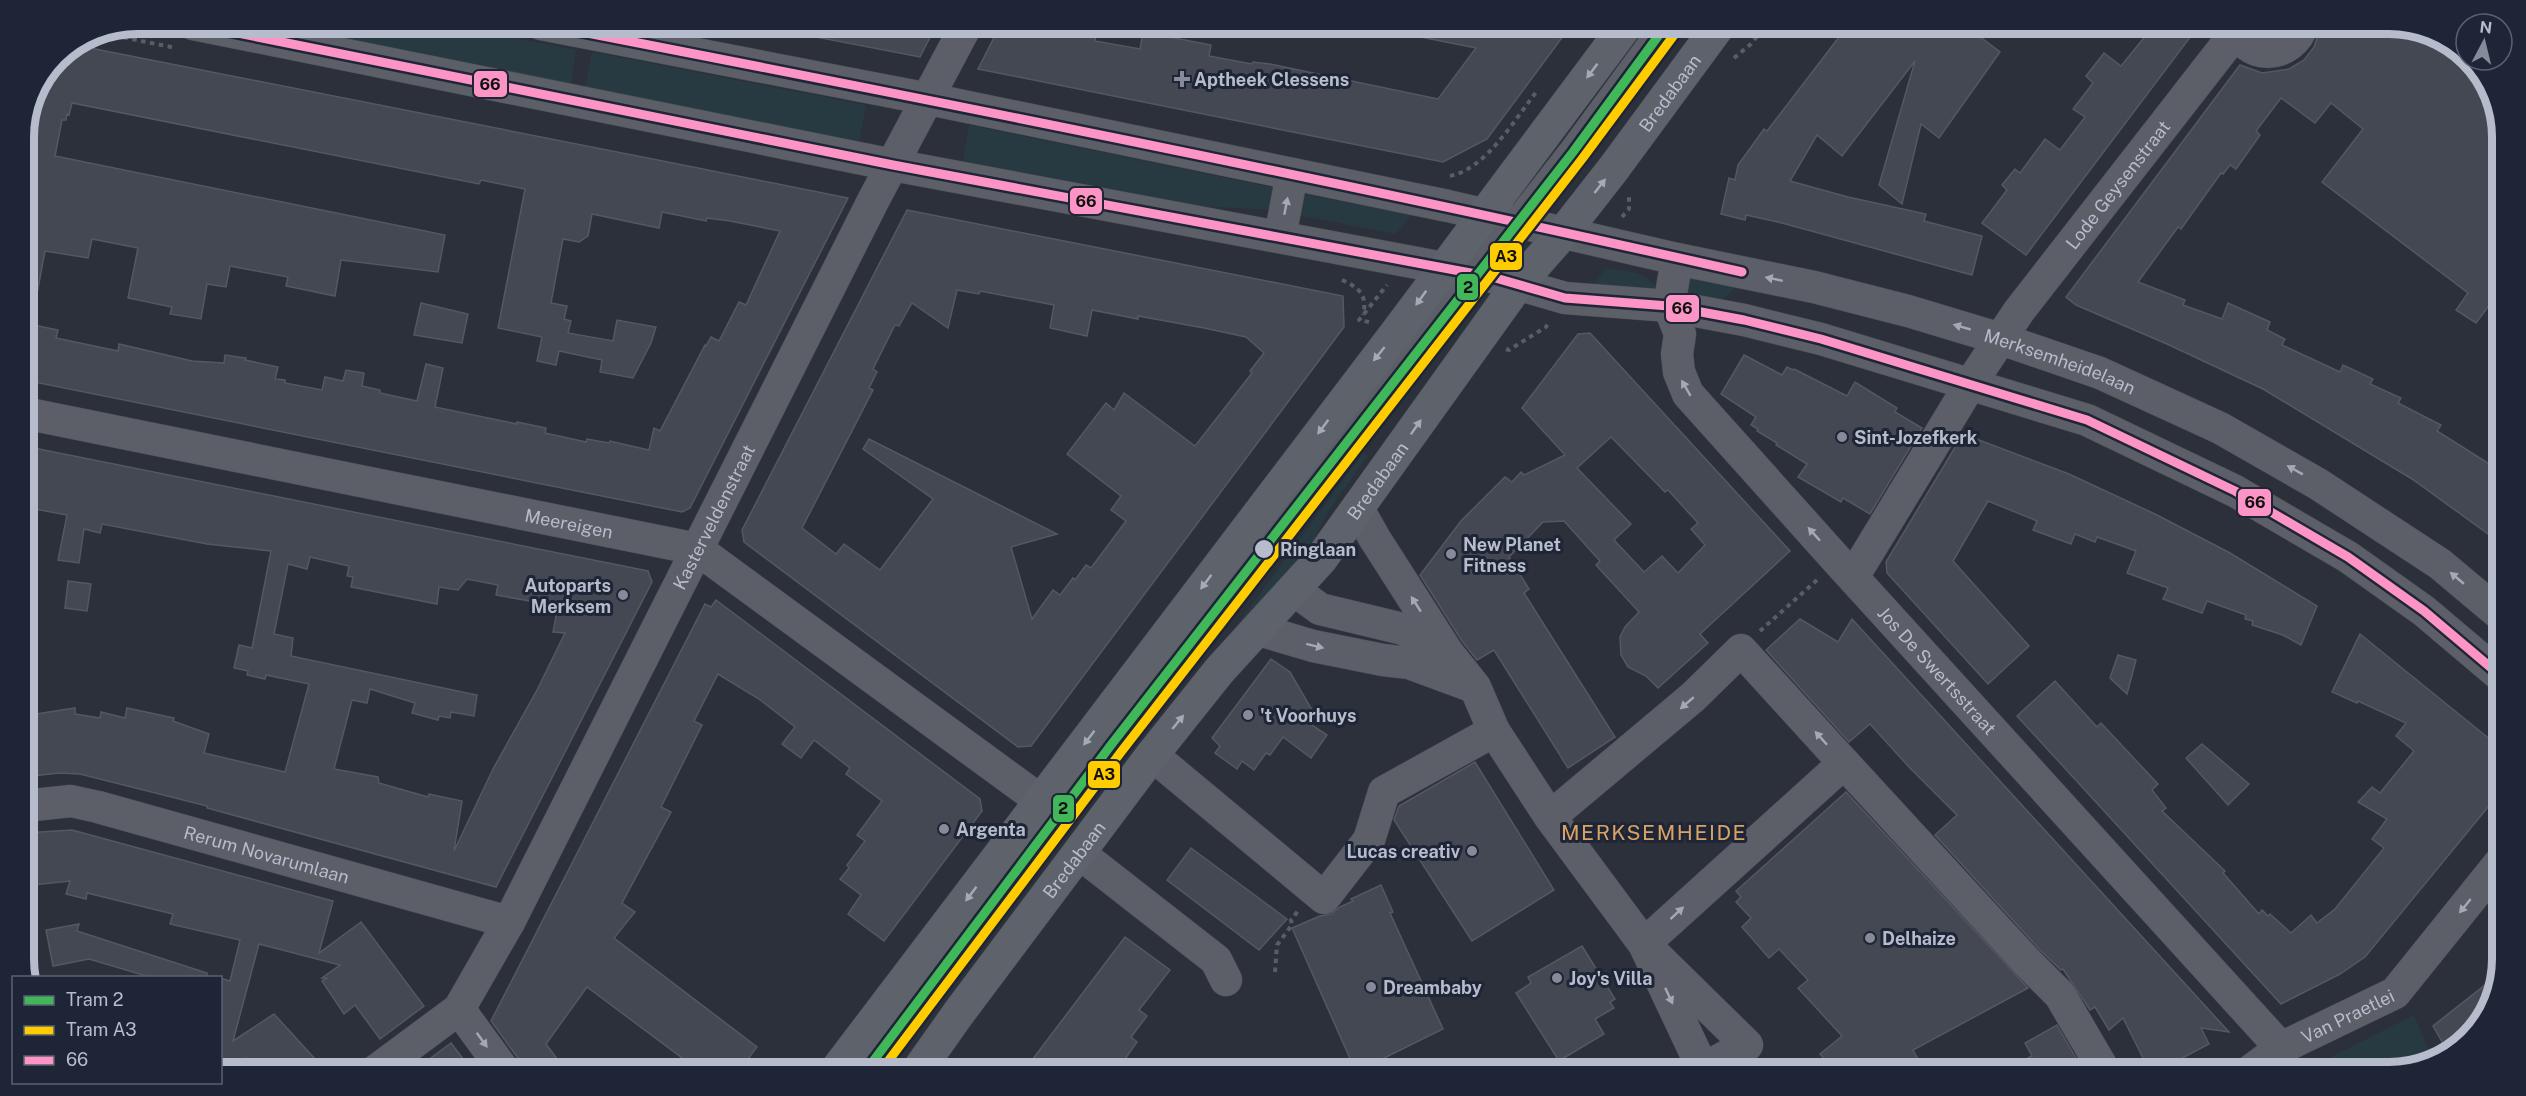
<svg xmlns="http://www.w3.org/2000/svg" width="2526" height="1096" viewBox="0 0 2526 1096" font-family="'Public Sans',sans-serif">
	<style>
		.green { fill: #283a41 }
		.building { fill: #444852; stroke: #535862; stroke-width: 1.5; fill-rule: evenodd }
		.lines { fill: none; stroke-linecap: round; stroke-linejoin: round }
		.minor-casing { stroke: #474b53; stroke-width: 33 }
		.major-casing { stroke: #494d57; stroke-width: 34 }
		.path { stroke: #595e65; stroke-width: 4; stroke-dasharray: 4.5 4.5; stroke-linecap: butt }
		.minor { stroke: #5c5f68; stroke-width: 32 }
		.major { stroke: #5e626a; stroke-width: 33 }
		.bus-1-casing { stroke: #1e2536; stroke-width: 14 }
		.bus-1 { stroke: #fc95c5; stroke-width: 9 }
		.tram-1-casing { stroke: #1e2536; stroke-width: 14 }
		.tram-2-casing { stroke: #1e2536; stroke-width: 14 }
		.tram-1 { stroke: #40b85a; stroke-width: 9 }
		.tram-2 { stroke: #fc0; stroke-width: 9 }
		.oneway { fill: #a4aab8 }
		.oneway2 { fill: #a4a9b7 }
		.poi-dot { fill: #858b99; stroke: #1e2536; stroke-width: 2 }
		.stop-dot { fill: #b6bccb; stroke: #1e2536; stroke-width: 2 }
		.labels { text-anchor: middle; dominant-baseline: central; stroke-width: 6; stroke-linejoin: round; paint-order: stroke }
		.poi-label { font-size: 18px; font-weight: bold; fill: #b6bccb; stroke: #1e2536; text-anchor: start }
		.street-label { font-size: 18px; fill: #b6bccb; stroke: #1e2536 }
		.stop-label { font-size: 18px; font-weight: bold; fill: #b6bccb; stroke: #1e2536; text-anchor: start }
		.quarter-label { font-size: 21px; letter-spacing: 1.5px; fill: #d8a364; stroke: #1e2536 }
		.rim { fill: none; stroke: #b6bccb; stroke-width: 8 }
		.line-badge { stroke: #1e2536; stroke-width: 2 }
		.pale-badge-label { font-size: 16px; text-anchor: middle; font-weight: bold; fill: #111 }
	</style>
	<rect width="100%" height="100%" fill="#2b303b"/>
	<!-- green -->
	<g class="green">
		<path d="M264 24H443L576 50 571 84Z"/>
		<path d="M592 52 866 105 859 141 585 88Z"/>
		<path d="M969 125 1281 189 1276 210 1177 205 963 161Z"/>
		<path d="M1302 194 1412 215 1395 234 1298 215Z"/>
		<path d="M1606 268C1624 271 1646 270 1656 288L1654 291 1593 286Z"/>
		<path d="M1694 277 1741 283 1719 302 1685 292 1688 278Z"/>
		<path d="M1363 453 1368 456 1327 513 1302 563 1200 675Z"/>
		<path d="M2414 1015 2433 1059 2389 1072H2301Z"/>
	</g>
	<!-- building -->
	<g class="building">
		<path d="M801 24H937L920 57 800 34Z"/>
		<path d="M1001 24H1061L1097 30 1095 41 1140 49 1143 32 1211 45 1209 56 1252 64 1253 62 1270 64 1438 99 1476 48 1405 34 1406 24H1572L1487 139 1443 162 978 69Z"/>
		<path d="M1849 24H1963L2000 52 1939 138 1921 124 1902 204 1879 185 1915 61 1842 156 1817 135 1790 181 1848 197 1926 214 1924 221 1982 236 1972 275 1782 223 1746 215 1745 220 1721 214 1729 178 1735 180 1738 165 1764 129 1767 131Z"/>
		<path d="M2155 24H2200L2026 255 1982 223 2007 190 2002 185 2015 169 2020 173 2045 139 2060 150 2085 117 2073 109 2093 83 2086 76 2104 53 2121 66Z"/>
		<path d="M2322 24H2389L2432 33 2483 74 2502 130V288L2476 323 2456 310 2468 293 2322 182 2363 129 2331 103 2315 123 2281 98 2256 131 2260 135 2236 169 2230 165 2223 174 2221 173 2181 229 2178 227 2138 282 2185 300 2183 305 2222 319 2228 303 2270 322 2267 330 2285 339 2282 345 2340 372 2343 365 2373 379 2370 384 2401 398 2398 403 2441 425 2437 431 2502 472V544L2412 479 2263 389 2167 344 2076 305 2066 297 2240 65 2262 73 2289 69 2304 60 2314 47Z"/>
		<path d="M75 45 683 165 848 198 690 508 682 512 592 494 24 380V323L58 330 56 338 118 351 119 344 192 361 224 363 225 355 246 358 245 360 278 367 275 379 285 380V383L322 390 325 377 343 381 346 370 364 373 362 386 380 390V393L417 401 426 364 443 368 435 407 517 424V422L546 428 545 433 586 442 587 439 609 443 610 441 649 450 654 428 660 431 705 345 706 346 711 337 719 341 739 302 746 305 780 231 730 221 707 218 706 221 662 212 659 228 592 214 588 236 579 242 563 239 551 303 567 306 564 319 571 321 568 333 613 341 617 320 656 327 651 343 633 378 600 372 602 360 559 351 556 365 537 361 542 337 498 328 525 189 481 180 479 184 72 103 69 115 67 114 66 120H62L55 156 445 235 438 272 341 260 335 296 286 286 288 277 230 266 226 287 207 284 201 319 170 314 172 307 128 298 138 248 92 239 88 258 45 251 35 305 24 304V130L57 57Z"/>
		<path d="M907 210 1343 296 1344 327 1031 746 1018 747 744 542 742 530ZM957 290 979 294 980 291 1054 305 1050 328 1087 336 1092 310 1138 319V316L1204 328 1246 337 1264 353 1250 371 1252 373 1195 446 1124 393 1114 410 1106 403 1067 454 1121 496 1111 510 1126 521 1091 568 1086 565 1075 580 1073 578 1060 595 1053 590 1032 619 1011 547 1057 534 869 439 863 449 933 499 880 570 844 544 836 554 802 528 873 390 869 388 877 372 873 369 895 325 899 326 912 303 948 328Z"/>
		<path d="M421 303 468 314 462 343 414 335Z"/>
		<path d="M1590 333 1790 551 1700 634 1708 643 1658 688 1646 676 1628 667 1621 655 1620 637 1625 627 1639 612 1596 565 1600 561 1564 521 1543 522 1509 557 1529 589 1524 593 1615 737 1568 768 1494 650 1477 660 1462 641 1420 575 1461 521 1505 477 1512 482 1521 472 1524 475 1565 455 1522 408 1578 334ZM1611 437 1665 492 1668 490 1698 523 1691 529 1705 545 1678 573 1662 556 1644 572 1614 540 1631 524 1577 468Z"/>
		<path d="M1744 355 1782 375 1787 367 1793 370 1794 369 1847 396 1855 382 1897 408 1895 412 1922 428 1870 514 1843 498 1841 502 1798 477 1807 464 1776 445 1777 443 1757 431 1758 429 1751 425 1756 417 1721 394Z"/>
		<path d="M1963 434 2069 474 2155 514 2230 553 2317 606 2301 645 2283 635 2252 625 2253 621 2245 619 2246 615 2207 601 2202 613 2163 599 2168 588 2127 573 2136 551 2097 537 2095 542 2075 534 2071 544 2033 530 2037 521 1988 501 1953 561 2029 646 1988 684 1887 573 1886 562Z"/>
		<path d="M24 446 648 571 652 582 496 887 207 808V806L80 774 59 773 24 777V716L75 708V714L100 718 101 712 125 718 127 708 174 718 173 721 209 734 204 753 285 772 309 684 266 675 265 679 247 675 248 671 234 668 239 645 252 648 271 551 207 544 102 524 100 533 84 529 79 563 58 560 67 515 24 507ZM310 557 349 566 347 576 353 577 351 587 437 604 439 587 458 590 467 579 498 585 496 595 558 606 553 632 565 633 537 690 493 769 454 851 462 801 429 794 428 797 379 783 378 777 334 769 352 700 367 703 370 689 415 703 412 713 438 720 439 716 450 718 451 712 474 716 477 695 291 656 293 638 274 634 288 564 307 569Z"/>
		<path d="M68 581 91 584 87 611 65 608Z"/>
		<path d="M716 600 980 799 982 811 884 941 848 914 861 895 840 879 849 868 847 865 865 841 857 835 882 801 846 774 850 768 814 740 801 758 782 744 795 727 759 699 718 674 694 721 702 725 661 807 671 812 622 903 635 912 614 938 757 1047 738 1072H701L587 987 546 1044 567 1072H528L491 1021 705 604 711 607Z"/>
		<path d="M1800 619 1838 642 1852 619 2229 1032 2201 1028 2209 1044 2156 1072H2150L2123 1018 2109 1030 2095 1007 2090 1010 2063 969 2061 970 2040 950 1935 835 1957 815 1908 766 1870 724 1849 742 1766 650Z"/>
		<path d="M2360 634 2502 749V790L2365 957 2340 974 2281 1004 2017 716 2055 681 2097 727 2101 723 2158 784 2152 790 2166 808 2162 811 2225 871 2223 873 2259 914 2262 910 2268 916 2270 914 2291 933 2311 915 2317 923 2335 909 2384 848 2372 839 2387 819 2358 802 2372 787 2380 793 2414 751 2396 736 2406 723 2358 701 2357 703 2332 692Z"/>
		<path d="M2118 655 2136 660 2127 694 2110 678Z"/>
		<path d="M1271 659 1290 672 1312 710 1304 720 1327 735 1311 758 1283 737 1270 755 1266 753 1254 770 1242 761 1237 769 1215 753 1220 746 1212 738Z"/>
		<path d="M2202 744 2249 784 2228 805 2186 758Z"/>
		<path d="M1475 762 1554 890 1472 941 1394 820 1399 806Z"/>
		<path d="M1846 792 2028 988 1913 1050 1925 1072H1836L1820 1054 1842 1036 1798 988 1808 980 1779 949 1769 958 1742 927 1751 918 1736 902 1741 897 1736 891Z"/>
		<path d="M72 830 333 901 319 953 361 922 424 1006 380 1039 355 1005 344 1014 322 981 327 978H322L340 965 259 944 233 1041 274 1014 327 1072H265L247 1058 242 1072H220V978L230 981 240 940 170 924 173 914 87 893 86 899 66 894 70 881 24 886V833Z"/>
		<path d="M1191 848 1287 919 1259 950 1167 880Z"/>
		<path d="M1381 885 1393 912 1390 913 1443 1029 1356 1072 1292 928 1320 916 1331 914 1340 907 1353 901 1351 899Z"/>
		<path d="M79 924 77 931 207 973V978H153L89 959 53 966 46 930Z"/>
		<path d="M1125 937 1170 970 1139 1010 1147 1016 1131 1037 1137 1042 1116 1072H1023Z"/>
		<path d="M1582 946 1615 999 1610 1002 1614 1008 1595 1019 1604 1034 1559 1061 1516 993 1531 983 1528 977Z"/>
		<path d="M2499 974 2493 1002 2449 1054 2433 1026Z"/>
		<path d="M2057 1025 2084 1072H2002L2032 1056 2025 1043Z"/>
		<path d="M451 1043 473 1072H412Z"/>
	</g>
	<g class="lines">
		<!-- minor casing -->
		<g class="minor-casing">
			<g id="minor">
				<path d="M193 24 893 165 1492 277 1565 298 1669 306 1744 320 1821 339 2087 420 2235 491 2348 557 2424 611 2502 677"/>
				<path id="s1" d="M541 24 929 99 1448 206 1677 259 1814 287 1908 311 2001 339 2100 373 2220 428 2318 484 2440 564 2502 616"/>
				<path d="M2236 24C2242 62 2293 60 2303 24"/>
				<path d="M1280 237 1292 174"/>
				<path id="s2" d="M1677 259 1669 306 1680 334 1677 354 1679 372 1688 394 1836 559 2281 1048"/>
				<path id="s3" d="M24 413 697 549 1041 801"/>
				<path d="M1358 509 1375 539 1446 650"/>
				<path id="s4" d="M1853 577 1971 383 2019 311 2237 31"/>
				<path d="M1294 590 1320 609 1403 629 1448 653 1475 687 1494 731 1550 817 1644 944 1703 1069 1747 1045 1644 944 1844 763 1741 650 1693 697 1550 817"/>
				<path d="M1259 630 1313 646 1383 660 1409 663 1474 687"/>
				<path d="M1152 755 1324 898 1369 840 1384 792 1494 731"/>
				<path d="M1844 763 2027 962 2060 995 2105 1072"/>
				<path id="s5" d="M24 806 71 801 98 807 509 922"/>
				<path d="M1079 853 1216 960 1226 980"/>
				<path d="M459 1009 505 1072"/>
				<path id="s6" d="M374 1072 459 1009 509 922 874 199 967 24"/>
				<path d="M867 1072 1112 746 1575 152 1669 24"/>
				<path id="s7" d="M2249 1072 2281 1048 2395 993 2502 860"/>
			</g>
		</g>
		<!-- major casing -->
		<g class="major-casing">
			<g id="major">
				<path d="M835 1072 1400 328 1627 24"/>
				<path id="s8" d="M917 1072 958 1014 1152 755 1219 671 1321 559 1518 284 1564 232 1614 168 1720 24"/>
			</g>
		</g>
		<!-- path -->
		<g class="path">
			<path d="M97 32 176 48"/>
			<path d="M1734 58 1751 44 1767 24"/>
			<path d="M1450 176C1486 169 1515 119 1537 91"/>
			<path d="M1622 217 1629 209V197"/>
			<path d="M1342 280C1359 287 1368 296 1363 315"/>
			<path d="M1369 322 1359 320 1387 285"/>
			<path d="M1506 349 1509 350 1546 327 1549 322"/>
			<path d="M1760 631 1817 580"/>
			<path d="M1275 972 1277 945 1292 925 1291 920 1298 911"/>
		</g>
		<!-- minor -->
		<use href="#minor" class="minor"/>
		<!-- major -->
		<use href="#major" class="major"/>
		<!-- bus-1 casing -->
		<g class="bus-1-casing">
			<g id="bus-1">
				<path d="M193 24 893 165 1492 277 1565 298 1669 306 1744 320 1821 339 2087 420 2235 491 2348 557 2424 611 2502 677"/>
				<path d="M541 24C942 102 1343 182 1742 272"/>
			</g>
		</g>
		<!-- bus-1 -->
		<use href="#bus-1" class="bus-1"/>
		<!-- tram-1 casing -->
		<g class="tram-1-casing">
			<path id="tram-1" d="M865 1072 1111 745 1573 152 1667 24"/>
		</g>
		<!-- tram-2 casing -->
		<g class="tram-2-casing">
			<path id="tram-2" d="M880 1072 1121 752 1582 159 1677 31"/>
		</g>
		<!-- tram-1 -->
		<use href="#tram-1" class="tram-1"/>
		<!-- tram-2 -->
		<use href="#tram-2" class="tram-2"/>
	</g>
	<!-- one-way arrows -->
	<defs><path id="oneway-solid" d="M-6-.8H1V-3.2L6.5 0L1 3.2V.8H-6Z" transform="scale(1.5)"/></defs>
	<g class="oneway">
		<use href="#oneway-solid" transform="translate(1592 71) rotate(127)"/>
		<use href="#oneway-solid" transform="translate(1600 186) rotate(-52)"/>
		<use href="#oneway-solid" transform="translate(1421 298) rotate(126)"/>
		<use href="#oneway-solid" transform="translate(1379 354) rotate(129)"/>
		<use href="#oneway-solid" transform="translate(1323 427) rotate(127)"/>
		<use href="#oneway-solid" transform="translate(1416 427) rotate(-55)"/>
		<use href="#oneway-solid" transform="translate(1206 582) rotate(127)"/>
		<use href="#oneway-solid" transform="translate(1178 722) rotate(-51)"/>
		<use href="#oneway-solid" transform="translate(1089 738) rotate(127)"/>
		<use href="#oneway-solid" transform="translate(971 894) rotate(127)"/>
	</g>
	<g class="oneway2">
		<use href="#oneway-solid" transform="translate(1286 206) rotate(-79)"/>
		<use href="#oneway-solid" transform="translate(1774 279) rotate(-168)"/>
		<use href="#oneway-solid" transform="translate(1962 327) rotate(-164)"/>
		<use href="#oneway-solid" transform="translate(1686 388) rotate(-120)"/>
		<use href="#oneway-solid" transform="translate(2295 470) rotate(-151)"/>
		<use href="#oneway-solid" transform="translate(1814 534) rotate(-132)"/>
		<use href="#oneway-solid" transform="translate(2457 578) rotate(-140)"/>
		<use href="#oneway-solid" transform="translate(1416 604) rotate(-123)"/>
		<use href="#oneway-solid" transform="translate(1315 646) rotate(14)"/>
		<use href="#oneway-solid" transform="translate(1687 703) rotate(139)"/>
		<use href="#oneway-solid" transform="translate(1821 738) rotate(-132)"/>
		<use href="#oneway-solid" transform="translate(2465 906) rotate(129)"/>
		<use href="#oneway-solid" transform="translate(1677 913) rotate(-43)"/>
		<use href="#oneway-solid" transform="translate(1669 996) rotate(65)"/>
		<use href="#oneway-solid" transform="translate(482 1040) rotate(54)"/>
	</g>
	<!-- markers -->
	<g class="poi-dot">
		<path d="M1179 70h6v6h6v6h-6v6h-6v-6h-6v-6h6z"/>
		<circle cx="1842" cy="437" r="6"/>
		<circle cx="1451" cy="554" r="6"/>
		<circle cx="623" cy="595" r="6"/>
		<circle cx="1248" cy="715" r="6"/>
		<circle cx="944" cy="829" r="6"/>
		<circle cx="1472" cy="851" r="6"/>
		<circle cx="1870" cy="938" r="6"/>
		<circle cx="1557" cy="978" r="6"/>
		<circle cx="1371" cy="987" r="6"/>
	</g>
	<circle class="stop-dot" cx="1264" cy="549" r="10"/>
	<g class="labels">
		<!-- poi labels -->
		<g class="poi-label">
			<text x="1194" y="79">Aptheek Clessens</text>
			<text x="1854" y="437">Sint-Jozefkerk</text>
			<text x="1463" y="544">New Planet<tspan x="1463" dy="21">Fitness</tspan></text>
			<text x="611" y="585" text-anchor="end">Autoparts<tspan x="611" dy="21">Merksem</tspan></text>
			<text x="1260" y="715">'t Voorhuys</text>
			<text x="956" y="829">Argenta</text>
			<text x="1460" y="851" text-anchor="end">Lucas creativ</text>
			<text x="1882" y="938">Delhaize</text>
			<text x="1569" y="978">Joy's Villa</text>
			<text x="1383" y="987">Dreambaby</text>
		</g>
		<!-- street labels -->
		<g class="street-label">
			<text stroke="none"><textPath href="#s8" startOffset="1236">Bredabaan</textPath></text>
			<text stroke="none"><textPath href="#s4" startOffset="474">Lode Geysenstraat</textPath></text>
			<text stroke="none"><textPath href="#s1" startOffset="1557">Merksemheidelaan</textPath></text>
			<text stroke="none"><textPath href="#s8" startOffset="750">Bredabaan</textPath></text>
			<text stroke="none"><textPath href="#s6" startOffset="660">Kasterveldenstraat</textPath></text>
			<text stroke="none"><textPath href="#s3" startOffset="556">Meereigen</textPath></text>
			<text stroke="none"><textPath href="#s2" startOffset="512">Jos De Swertsstraat</textPath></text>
			<text stroke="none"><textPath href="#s5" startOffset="250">Rerum Novarumlaan</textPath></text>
			<text stroke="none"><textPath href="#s8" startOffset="264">Bredabaan</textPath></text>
			<text stroke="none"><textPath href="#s7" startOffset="114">Van Praetlei</textPath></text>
		</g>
		<!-- stop labels -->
		<g class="stop-label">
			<text x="1280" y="549">Ringlaan</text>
		</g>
		<!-- quarter labels -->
		<g class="quarter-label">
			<text x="1654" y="832">MERKSEMHEIDE</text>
		</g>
	</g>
	<!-- crop -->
	<path d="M0 0H2526V1096H0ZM137 34H2389A103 103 0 0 1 2492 137V959A103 103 0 0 1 2389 1062H137A103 103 0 0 1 34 959V137A103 103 0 0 1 137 34Z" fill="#1e2536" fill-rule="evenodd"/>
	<path class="rim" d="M137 34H2389A103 103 0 0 1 2492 137V959A103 103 0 0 1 2389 1062H137A103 103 0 0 1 34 959V137A103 103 0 0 1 137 34Z"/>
	<g class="line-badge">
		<rect x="473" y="70" width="35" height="28" rx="6" fill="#fc95c5"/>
		<rect x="1069" y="187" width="34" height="28" rx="6" fill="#fc95c5"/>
		<rect x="1489" y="242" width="34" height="29" rx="6" fill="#fc0"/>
		<rect x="1456" y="273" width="23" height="28" rx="6" fill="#40b85a"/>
		<rect x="1665" y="294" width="35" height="29" rx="6" fill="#fc95c5"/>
		<rect x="2237" y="488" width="35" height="29" rx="6" fill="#fc95c5"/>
		<rect x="1087" y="760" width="34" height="29" rx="6" fill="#fc0"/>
		<rect x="1052" y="794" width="23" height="29" rx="6" fill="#40b85a"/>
	</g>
	<g class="pale-badge-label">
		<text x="490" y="90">66</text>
		<text x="1086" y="207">66</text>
		<text x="1506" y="262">A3</text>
		<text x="1468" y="293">2</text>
		<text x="1682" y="314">66</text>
		<text x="2255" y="508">66</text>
		<text x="1104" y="780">A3</text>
		<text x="1063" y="814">2</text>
	</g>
	<!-- legend -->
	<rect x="12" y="976" width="210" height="108" fill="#1e2536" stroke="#5b6172" stroke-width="1.5"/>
	<rect x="24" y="996" width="30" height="9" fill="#40b85a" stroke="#5b6172" stroke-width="1.5"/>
	<text x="66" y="1006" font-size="18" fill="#b6bccb">Tram 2</text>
	<rect x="24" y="1026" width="30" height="9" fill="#ffcc00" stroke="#5b6172" stroke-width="1.5"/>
	<text x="66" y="1036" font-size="18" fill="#b6bccb">Tram A3</text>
	<rect x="24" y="1056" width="30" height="9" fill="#fc95c5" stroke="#5b6172" stroke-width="1.5"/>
	<text x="66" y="1066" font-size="18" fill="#b6bccb">66</text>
	<!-- north arrow -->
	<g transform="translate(2484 42) rotate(7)"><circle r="28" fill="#1e2536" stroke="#5b6172" stroke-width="1.5"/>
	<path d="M0-4.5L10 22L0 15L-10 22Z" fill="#858b99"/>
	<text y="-9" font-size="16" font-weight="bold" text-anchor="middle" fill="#b6bccb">N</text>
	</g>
</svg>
